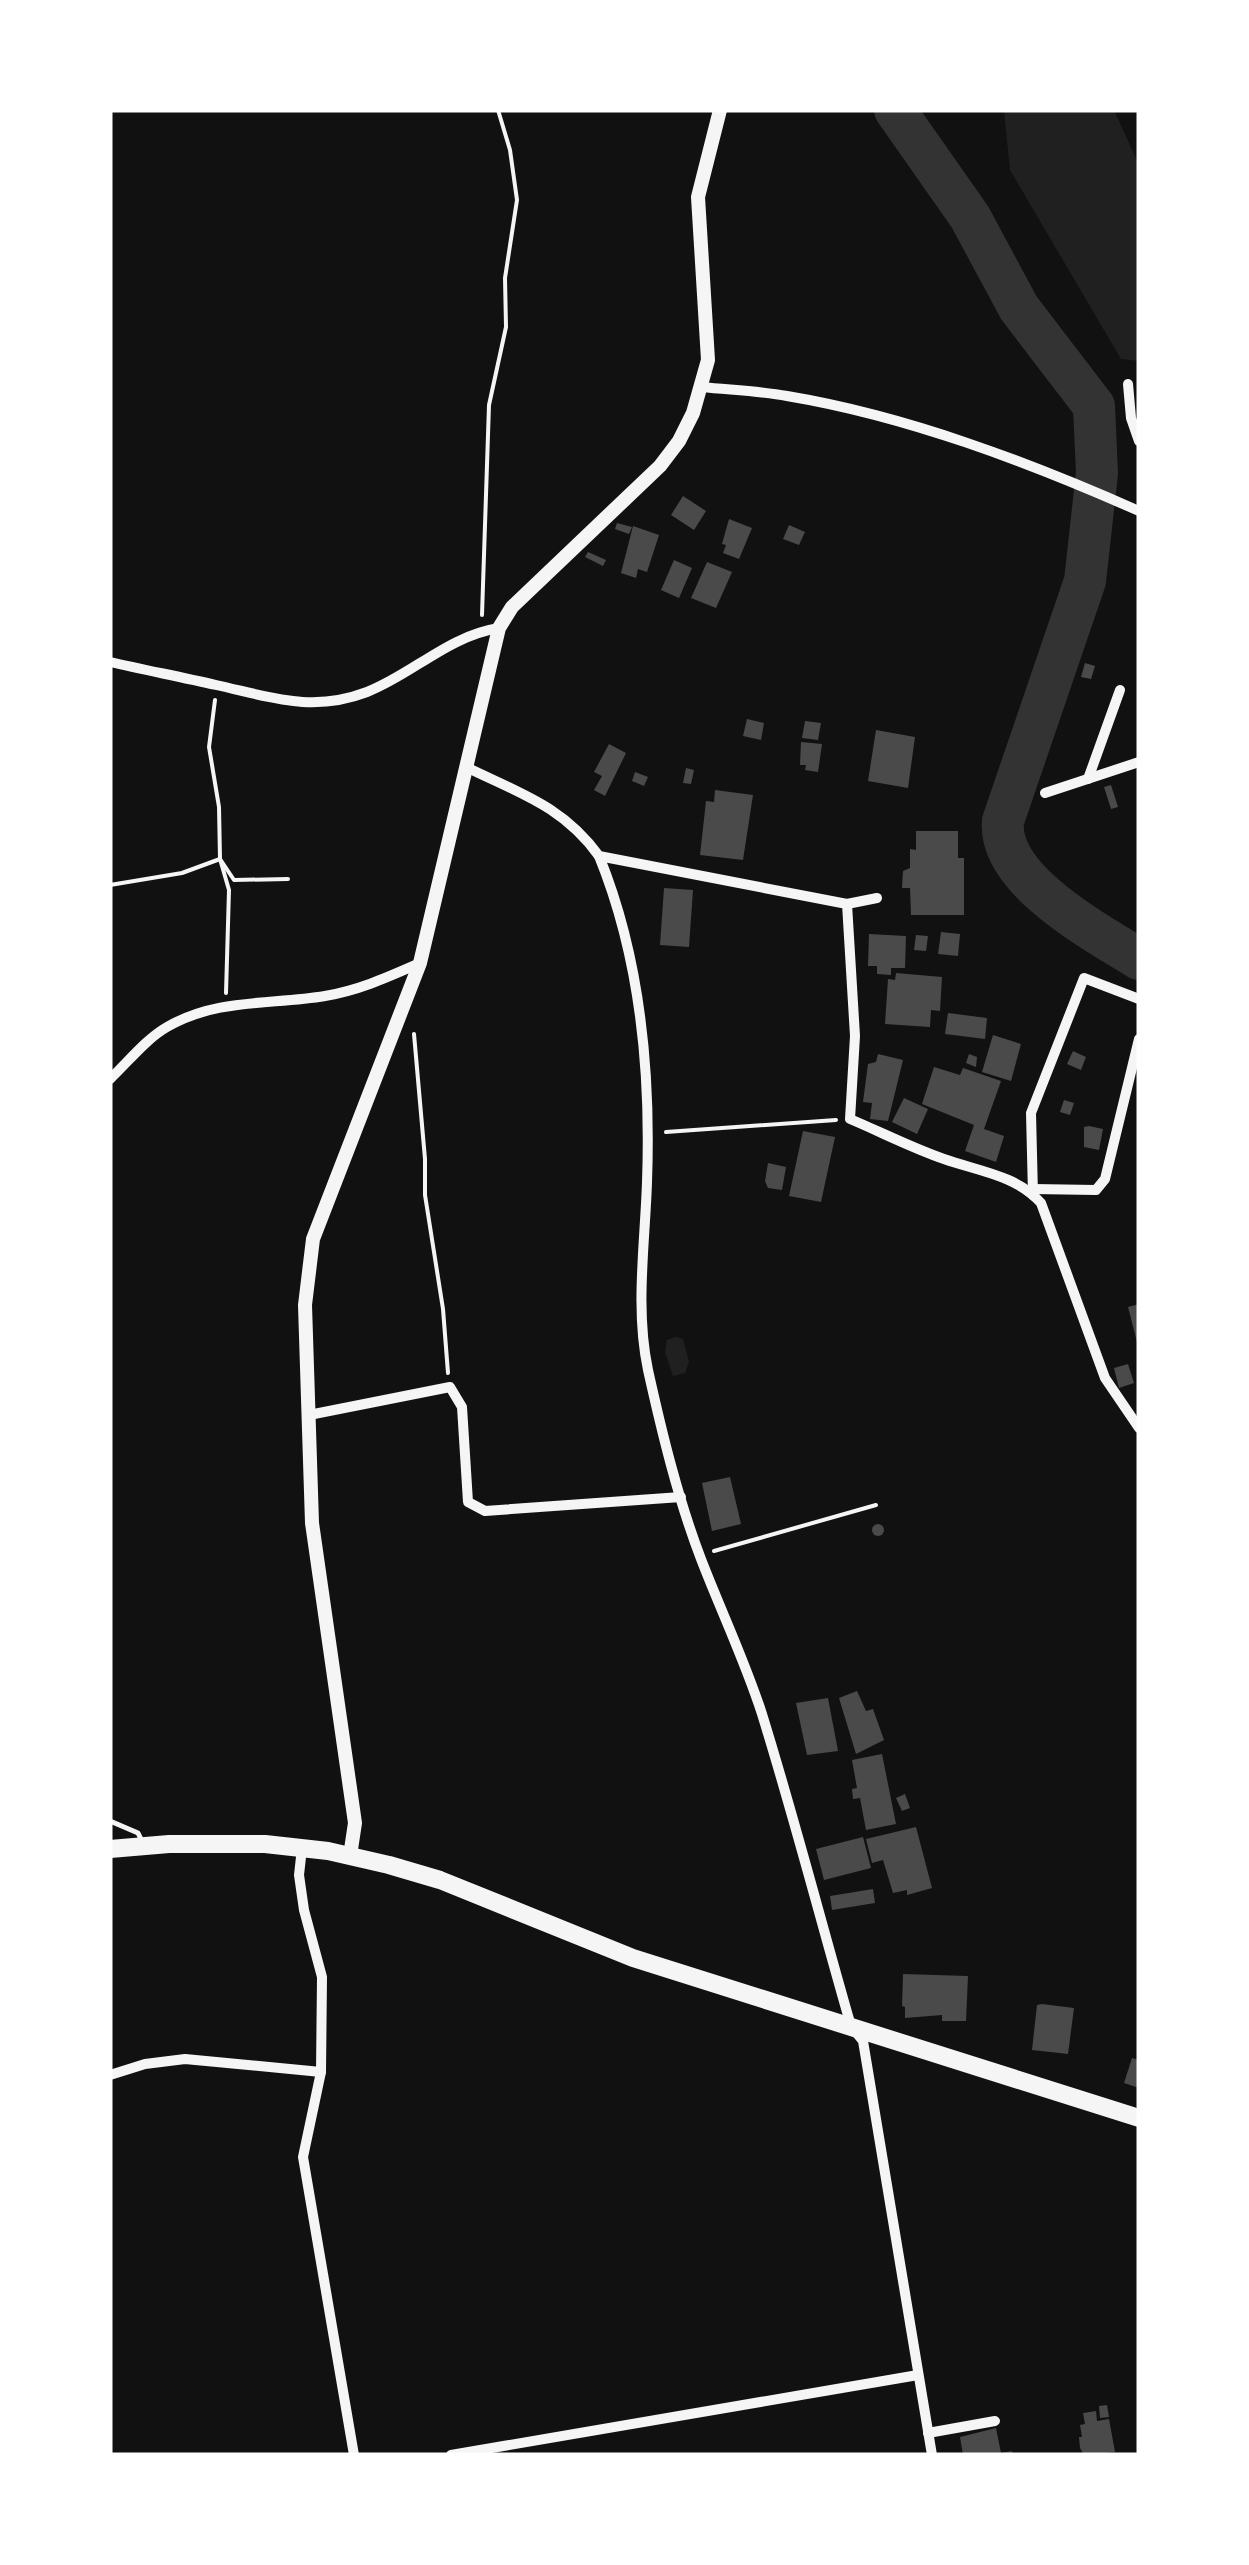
<svg xmlns="http://www.w3.org/2000/svg" width="1249" height="2565" viewBox="0 0 1249 2565" font-family="Inter,sans-serif">
	<style>
		.green { fill: #202020 }
		.lines { fill: none; stroke-linecap: round; stroke-linejoin: round }
		.river { stroke: #333; stroke-width: 42 }
		.building { fill: #4a4a4a }
		.path { stroke: #f5f5f5; stroke-width: 4 }
		.service { stroke: #f5f5f5; stroke-width: 5 }
		.minor { stroke: #f5f5f5; stroke-width: 10 }
		.tertiary { stroke: #f5f5f5; stroke-width: 14 }
		.primary { stroke: #f5f5f5; stroke-width: 18 }
	</style>
	<rect width="100%" height="100%" fill="#111"/>
	<!-- green -->
	<g class="green">
		<path d="M1004 110H1114L1139 165V361L1121 359 1010 170Z"/>
		<path d="M675 1337 683 1339 689 1362 685 1373 673 1376 665 1352 667 1340Z"/>
	</g>
	<g class="lines">
		<!-- river -->
		<path class="river" d="M895 110 970 217 1019 308 1094 406 1097 473 1085 581 1003 821C997 879 1095 932 1139 959"/>
	</g>
	<!-- building -->
	<g class="building">
		<path d="M683 496 706 511 694 530 671 515Z"/>
		<path d="M729 519 752 528 739 559 723 553 726 545 722 544Z"/>
		<path d="M617 523 632 527 629 534 615 529Z"/>
		<path d="M789 525 805 532 799 545 783 539Z"/>
		<path d="M633 526 659 535 647 572 638 569 636 578 621 573Z"/>
		<path d="M588 552 606 560 603 566 585 557Z"/>
		<path d="M674 560 692 568 679 598 661 590Z"/>
		<path d="M707 562 732 572 716 608 691 598Z"/>
		<path d="M1085 663 1095 666 1091 679 1081 677Z"/>
		<path d="M747 719 764 723 761 740 743 736Z"/>
		<path d="M805 721 821 723 818 740 802 738Z"/>
		<path d="M876 730 915 737 908 788 868 781Z"/>
		<path d="M801 742 822 744 818 772 805 770 806 765H800Z"/>
		<path d="M609 744 626 753 605 796 594 790 602 776 594 772Z"/>
		<path d="M686 768 694 770 691 784 683 783Z"/>
		<path d="M635 772 648 777 644 786 632 781Z"/>
		<path d="M1111 785 1118 807 1111 809 1104 787Z"/>
		<path d="M715 790 753 795 743 860 700 855 706 801 714 802Z"/>
		<path d="M916 831H958V858H964V915H911L910 888H902L903 871 910 868V849L916 850Z"/>
		<path d="M664 888 693 890 689 947 660 945Z"/>
		<path d="M941 932 960 934 958 956 938 954Z"/>
		<path d="M869 934 906 936 905 968H891V975L877 974V966H868Z"/>
		<path d="M916 935 928 936 926 951 914 950Z"/>
		<path d="M896 973 942 977 940 1011 931 1010 930 1027 885 1024 888 979 895 980Z"/>
		<path d="M948 1013 987 1018 985 1039 945 1034Z"/>
		<path d="M993 1035 1021 1044 1011 1081 982 1072Z"/>
		<path d="M1073 1051 1086 1057 1081 1070 1067 1064Z"/>
		<path d="M878 1054 903 1060 888 1121 870 1119 872 1103 863 1102 868 1064 876 1062Z"/>
		<path d="M969 1054 977 1057 976 1067 966 1063Z"/>
		<path d="M934 1067 960 1075 963 1068 1001 1081 984 1129 1004 1136 996 1162 965 1151 974 1125 922 1104Z"/>
		<path d="M904 1098 928 1109 917 1134 892 1122Z"/>
		<path d="M1064 1100 1074 1103 1070 1115 1060 1112Z"/>
		<path d="M1089 1126 1103 1129 1099 1150 1084 1147V1127Z"/>
		<path d="M803 1131 835 1137 821 1202 789 1196Z"/>
		<path d="M768 1163 786 1167 782 1190 768 1188 765 1181Z"/>
		<path d="M1139 1304V1346H1138L1128 1307Z"/>
		<path d="M1128 1364 1134 1383 1119 1388 1114 1368Z"/>
		<path d="M730 1477 741 1524 712 1531 702 1483Z"/>
		<circle cx="878" cy="1530" r="6"/>
		<path d="M857 1691 866 1711 873 1709 884 1740 856 1754 839 1698Z"/>
		<path d="M828 1698 838 1751 807 1755 796 1703Z"/>
		<path d="M882 1754 896 1824 866 1830 860 1798 853 1799 852 1789 857 1788 852 1760Z"/>
		<path d="M905 1794 910 1808 902 1811 896 1798Z"/>
		<path d="M916 1827 932 1888 907 1895V1890L893 1893 883 1860 872 1863 866 1839Z"/>
		<path d="M863 1837 871 1868 824 1880 816 1849Z"/>
		<path d="M873 1889 875 1903 832 1910 830 1896Z"/>
		<path d="M903 1974 968 1976 966 2021H942V2015L905 2018V2007L902 2006Z"/>
		<path d="M1042 2004 1074 2008 1068 2054 1032 2050 1037 2005Z"/>
		<path d="M1132 2058 1139 2060V2088L1124 2083Z"/>
		<path d="M1107 2405 1109 2417 1100 2418 1099 2406Z"/>
		<path d="M1096 2411 1097 2421 1109 2419 1115 2452 1084 2455 1080 2448 1079 2437H1082L1080 2425 1085 2424 1083 2413Z"/>
		<path d="M996 2428 1001 2453 1012 2451 1013 2455H963L960 2437Z"/>
	</g>
	<g class="lines">
		<!-- path -->
		<g class="path">
			<path d="M482 615 489 405 506 327 505 278 517 200 510 150 498 110"/>
			<path d="M215 700 209 747 219 807 220 859 229 890 226 993"/>
			<path d="M110 885 182 873 220 859 234 880 288 879"/>
			<path d="M414 1034 425 1159V1195L443 1309 448 1373"/>
			<path d="M666 1132 836 1120"/>
			<path d="M714 1551 876 1505"/>
		</g>
		<!-- service -->
		<path class="service" d="M110 1821 138 1833 143 1843"/>
		<!-- minor -->
		<g class="minor">
			<path d="M1128 384 1131 418 1139 441"/>
			<path d="M702 387C730 390 759 391 787 396 907 416 1028 462 1139 511"/>
			<path d="M110 662C145 670 181 677 216 685 271 697 312 713 367 692 413 674 448 636 499 628"/>
			<path d="M466 767C519 793 563 806 599 856L847 904 855 1036 850 1119C881 1132 912 1148 944 1159 978 1171 1016 1175 1041 1203L1105 1378 1139 1428"/>
			<path d="M1088 779 1120 690"/>
			<path d="M1045 793 1139 762"/>
			<path d="M599 856C641 959 651 1072 647 1182 645 1244 635 1309 648 1370 662 1433 678 1499 701 1559 721 1611 745 1661 762 1714 794 1817 821 1922 851 2026L863 2041 932 2455"/>
			<path d="M847 904 877 898"/>
			<path d="M110 1079C128 1062 146 1039 167 1027 217 998 271 1005 325 996 360 990 388 977 420 963"/>
			<path d="M1033 1189 1096 1190 1105 1179 1139 1039"/>
			<path d="M1033 1195 1031 1113 1084 978 1139 999"/>
			<path d="M309 1415 450 1387 462 1407 468 1502 485 1511 681 1497"/>
			<path d="M302 1848 299 1875 304 1910 322 1977 321 2072 303 2157 354 2455"/>
			<path d="M110 2075 145 2064 185 2059 321 2072"/>
			<path d="M928 2433 995 2421"/>
			<path d="M451 2455 918 2375"/>
		</g>
		<!-- tertiary -->
		<path class="tertiary" d="M350 1856 355 1823 312 1523 305 1305 313 1239 420 963 499 628 512 607 660 466 679 441 693 413 708 360 698 197 720 110"/>
		<!-- primary -->
		<path class="primary" d="M110 1849 169 1844H265L328 1851 389 1865 440 1880 633 1958 1139 2118"/>
	</g>
	<!-- border -->
	<rect width="1249" height="2565" fill="none" stroke="#ffffff" stroke-width="225"/>
</svg>
